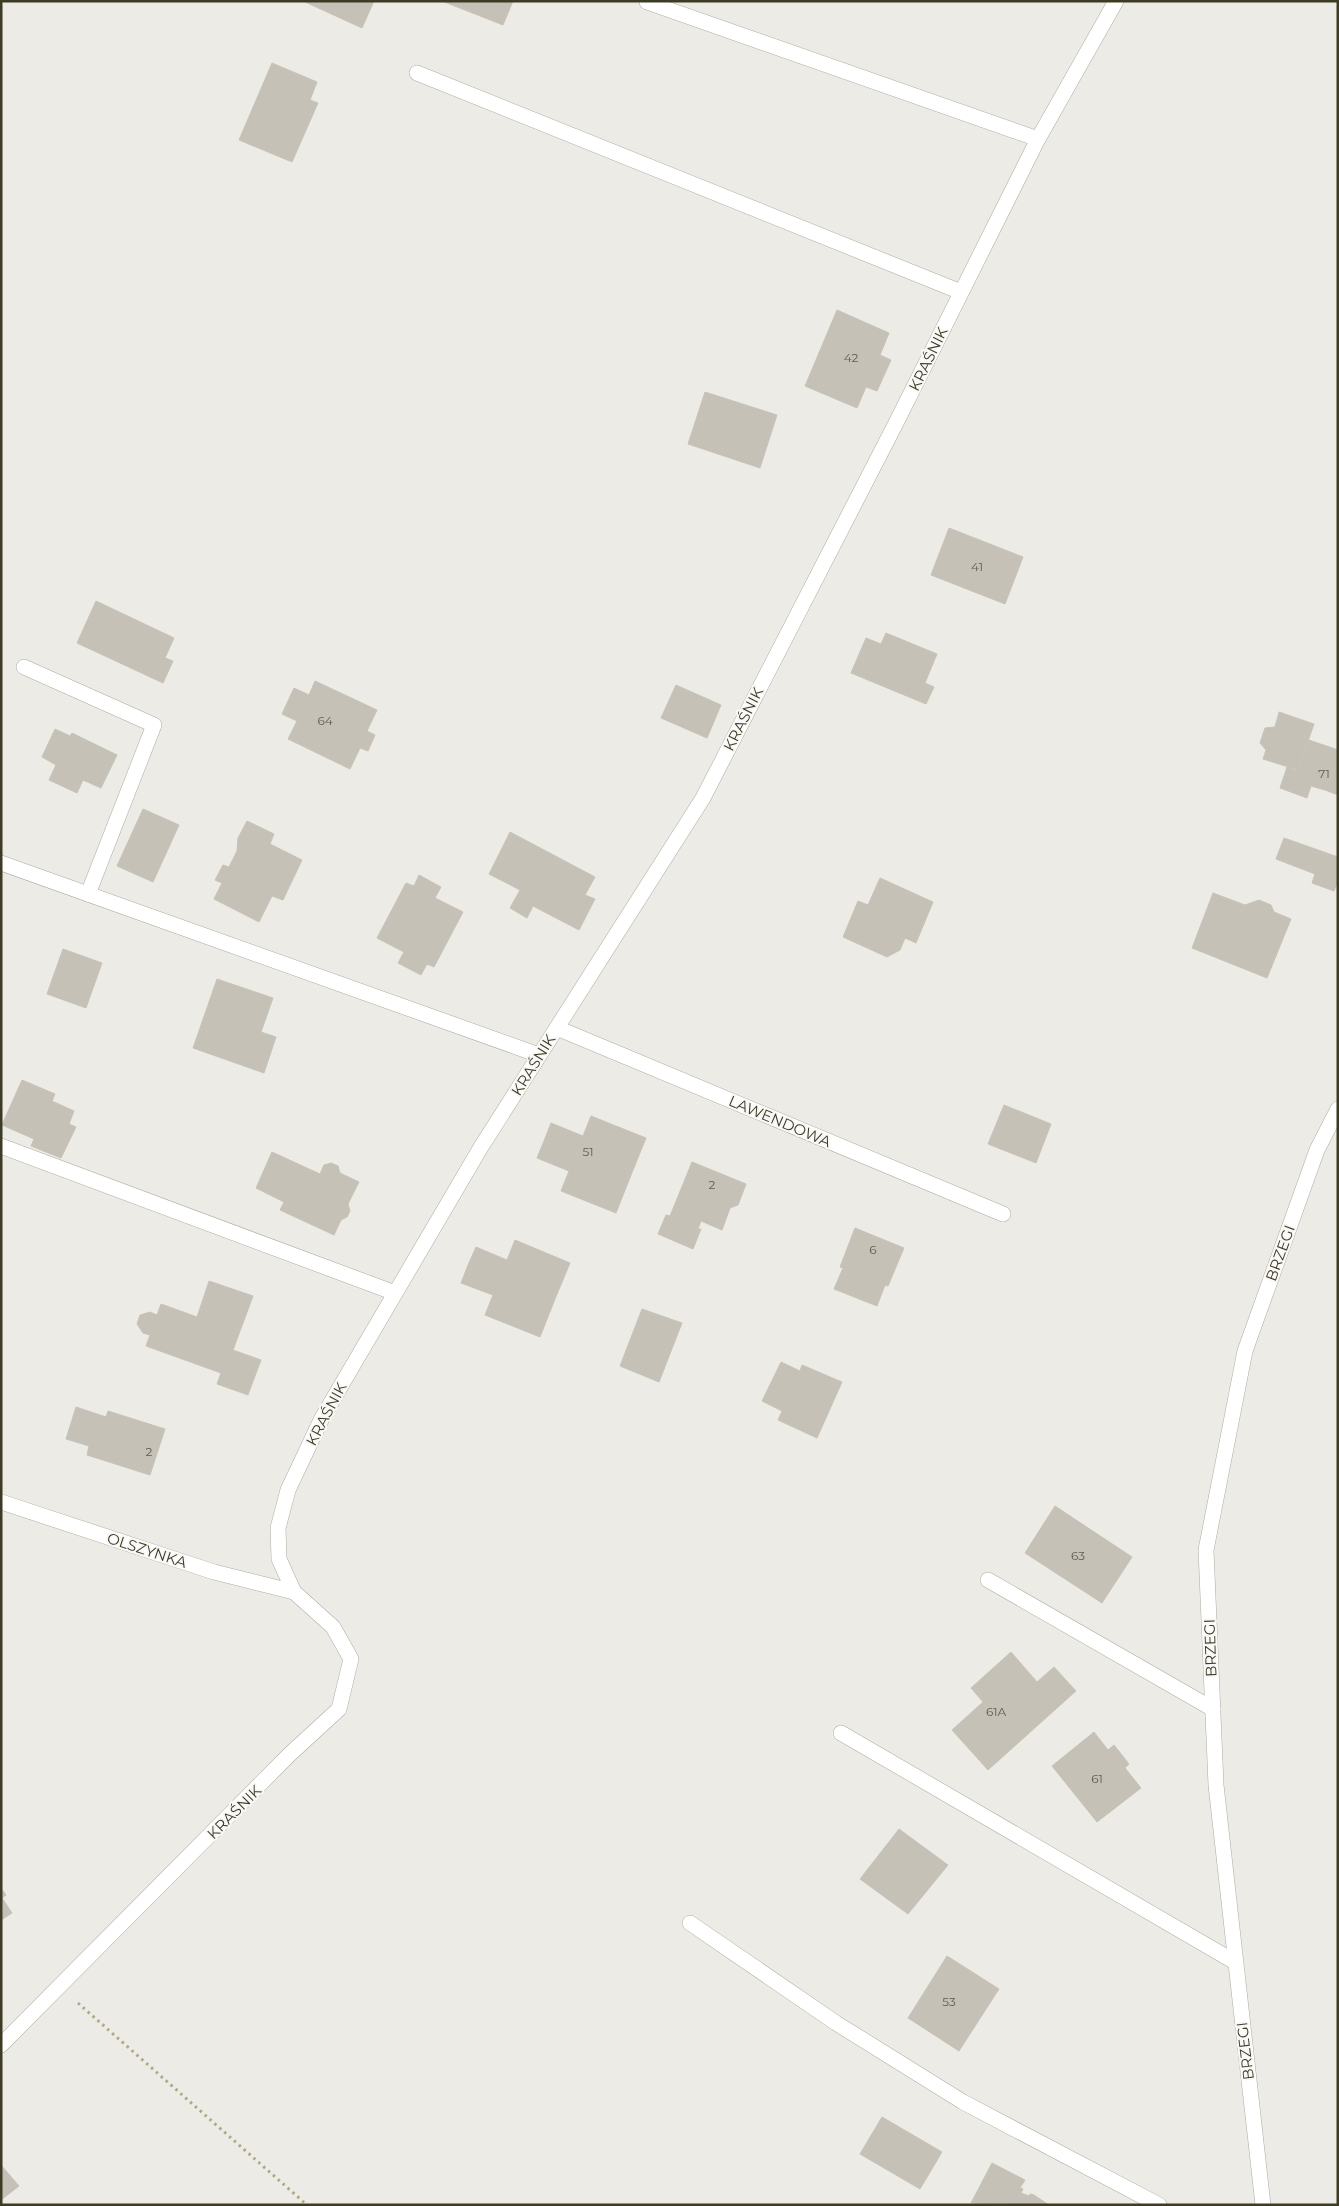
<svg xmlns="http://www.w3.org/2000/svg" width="1339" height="2206" viewBox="0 0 1339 2206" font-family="Montserrat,sans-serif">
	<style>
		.building { fill: #c5c1b7; stroke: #c7c3b8 }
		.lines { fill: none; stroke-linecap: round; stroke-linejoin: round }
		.lane-casing { stroke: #aeaca0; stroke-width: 16 }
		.street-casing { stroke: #aeaca0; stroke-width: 16 }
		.path { stroke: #afa987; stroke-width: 3; stroke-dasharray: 2.5 4; stroke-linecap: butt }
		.lane { stroke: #fff; stroke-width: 15 }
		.street { stroke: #fff; stroke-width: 15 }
		.labels { text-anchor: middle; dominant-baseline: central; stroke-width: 4; stroke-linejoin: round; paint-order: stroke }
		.number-label { font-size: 12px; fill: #605c4a }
		.street-label { font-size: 15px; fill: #3e3b25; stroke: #faf8f6 }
	</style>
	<rect width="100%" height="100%" fill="#edebe5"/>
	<!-- building -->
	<g class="building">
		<path d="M303 1H374L362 28Z"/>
		<path d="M442 1H513L503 25Z"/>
		<path d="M272 63 317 82 310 100 318 103 292 162 239 140Z"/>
		<path d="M837 310 889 333 880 355 891 360 877 391 866 387 857 408 805 386Z"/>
		<path d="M705 392 777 415 760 468 688 444Z"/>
		<path d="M949 528 1023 557 1005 604 931 575Z"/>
		<path d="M96 601 174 638 165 658 173 661 163 683 77 643Z"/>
		<path d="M886 633 937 654 925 683 934 687 926 704 851 673 866 638 881 644Z"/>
		<path d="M315 681 377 710 367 731 375 735 368 751 360 748 350 769 288 739 297 721 282 714 294 688 309 695Z"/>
		<path d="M676 685 721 705 707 738 661 718Z"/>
		<path d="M1279 712 1314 724 1298 770 1263 759 1266 750 1260 743 1265 728 1275 727Z"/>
		<path d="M55 729 70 736 72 733 117 755 101 788 83 780 77 793 49 780 56 765 42 757Z"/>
		<path d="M1309 740 1338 750V753L1325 790 1311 786 1307 798 1280 788 1287 767 1298 771Z"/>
		<path d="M1338 753V795L1325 790Z"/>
		<path d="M143 809 179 825 153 882 117 866Z"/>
		<path d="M247 821 274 834 270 844 302 860 283 900 272 896 259 922 214 899 222 883 215 880 223 865 229 867 237 851 238 838Z"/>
		<path d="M510 832 595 877 585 895 595 899 579 930 533 906 527 918 510 908 520 890 489 874Z"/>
		<path d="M1284 838 1338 857V881L1334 891 1312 883 1315 874 1276 859Z"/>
		<path d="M419 875 441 887 435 898 463 912 434 967 427 964 421 975 398 963 404 952 377 938 406 883 414 886Z"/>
		<path d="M880 878 933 902 916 943 905 938 900 950 887 957 843 937 858 901 868 905Z"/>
		<path d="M1213 893 1245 905 1259 900 1271 905 1274 912 1291 919 1267 978 1192 948Z"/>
		<path d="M63 949 102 963 86 1008 47 994Z"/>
		<path d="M217 979 273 998 261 1032 276 1037 264 1073 193 1048Z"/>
		<path d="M22 1080 55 1094 52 1101 74 1111 69 1124 76 1127 61 1158 31 1146 34 1139 2 1125Z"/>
		<path d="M1004 1105 1051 1124 1036 1163 988 1144Z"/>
		<path d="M591 1116 646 1138 631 1175 544 1141 551 1123 583 1136Z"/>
		<path d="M544 1141 631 1175 616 1213 561 1191 569 1171 537 1158Z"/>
		<path d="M272 1152 320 1174 324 1165 331 1163 338 1166 340 1173 359 1182 348 1204 350 1211 347 1217 341 1220 334 1235 280 1210 284 1202 256 1188Z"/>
		<path d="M692 1162 746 1184 738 1205 730 1208 722 1230 701 1221 698 1229H701L693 1249 658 1234 666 1215 670 1216Z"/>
		<path d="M855 1228 904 1248 888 1286 885 1285 877 1306 834 1289 843 1268 840 1267Z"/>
		<path d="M515 1240 570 1263 555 1299 468 1265 476 1247 507 1260Z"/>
		<path d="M468 1265 555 1299 540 1337 485 1315 493 1295 461 1283Z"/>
		<path d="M209 1281 253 1296 233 1350 261 1360 248 1395 217 1384 221 1373 146 1346 150 1335 143 1333 137 1324 140 1315 150 1312 157 1315 161 1304 197 1317Z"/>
		<path d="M642 1309 682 1323 659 1382 620 1366Z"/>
		<path d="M781 1362 800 1371 802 1365 842 1382 817 1438 778 1420 782 1411 762 1401Z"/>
		<path d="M76 1407 106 1417 108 1411 165 1429 150 1475 87 1455 89 1446 66 1439Z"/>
		<path d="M1055 1506 1132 1557 1102 1603 1025 1553Z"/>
		<path d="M1011 1652 1037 1682 1054 1667 1076 1691 988 1770 952 1730 983 1702 971 1688Z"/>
		<path d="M1094 1732 1108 1750 1114 1745 1129 1764 1125 1768 1141 1788 1097 1822 1052 1766Z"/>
		<path d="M899 1829 948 1865 908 1914 860 1879Z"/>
		<path d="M1 1888 6 1895 2 1898 12 1913 1 1920Z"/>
		<path d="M947 1956 999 1989 959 2051 908 2018Z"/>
		<path d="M882 2117 942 2152 920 2189 860 2154Z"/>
		<path d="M992 2163 1025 2180 1020 2188 1023 2189 1021 2193 1029 2196 1030 2194 1034 2195 1049 2205 971 2203Z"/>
		<path d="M1 2165 19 2186 1 2200Z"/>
	</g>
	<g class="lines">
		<!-- lane casing -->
		<g class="lane-casing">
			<path id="lane" d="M24 667 154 725 88 894"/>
		</g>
		<!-- street casing -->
		<g class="street-casing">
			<g id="street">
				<path d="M647 2 1038 139"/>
				<path d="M417 73 961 292"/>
				<path d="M1 863 539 1055"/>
				<path d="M557 1028 1003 1214"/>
				<path d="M1 1146 395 1293"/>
				<path d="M1 1502 214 1572 294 1592"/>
				<path d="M988 1580 1213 1709"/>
				<path d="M841 1733 1235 1962"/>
				<path d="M690 1923 836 2023 963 2102 1159 2205"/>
				<path d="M1 2045 290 1754 339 1709 351 1659 333 1627 294 1592 279 1559 278 1528 288 1490 322 1418 481 1147 703 798 896 423 1038 139 1116 1"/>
				<path d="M1263 2205 1216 1785 1206 1550 1245 1351 1317 1150 1338 1109"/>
			</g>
		</g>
		<!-- path -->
		<path class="path" d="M78 2003 307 2205"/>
		<!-- lane -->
		<use href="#lane" class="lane"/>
		<!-- street -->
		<use href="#street" class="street"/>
	</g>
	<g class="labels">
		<!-- number labels -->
		<g class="number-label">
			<text x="851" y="357">42</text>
			<text x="977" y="566">41</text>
			<text x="325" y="720">64</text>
			<text x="1324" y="773">71</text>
			<text x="588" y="1151">51</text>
			<text x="712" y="1184">2</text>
			<text x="873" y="1249">6</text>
			<text x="149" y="1451">2</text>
			<text x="1078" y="1555">63</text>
			<text x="996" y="1711">61A</text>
			<text x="1097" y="1778">61</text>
			<text x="949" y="2001">53</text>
		</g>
		<!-- street labels -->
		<g class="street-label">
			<text transform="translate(928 359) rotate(-64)">KRAŚNIK</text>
			<text transform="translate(743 719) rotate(-63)">KRAŚNIK</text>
			<text transform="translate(533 1065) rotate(-58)">KRAŚNIK</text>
			<text transform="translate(780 1121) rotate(23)">LAWENDOWA</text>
			<text transform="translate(1280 1253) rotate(-70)">BRZEGI</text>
			<text transform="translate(326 1414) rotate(-62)">KRAŚNIK</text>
			<text transform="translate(147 1550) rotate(18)">OLSZYNKA</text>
			<text transform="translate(1210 1648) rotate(-92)">BRZEGI</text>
			<text transform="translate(234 1812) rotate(-45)">KRAŚNIK</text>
			<text transform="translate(1245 2051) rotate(-97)">BRZEGI</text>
		</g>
	</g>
	<!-- border -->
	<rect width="1339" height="2206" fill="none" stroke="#3e3b25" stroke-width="5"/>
</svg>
